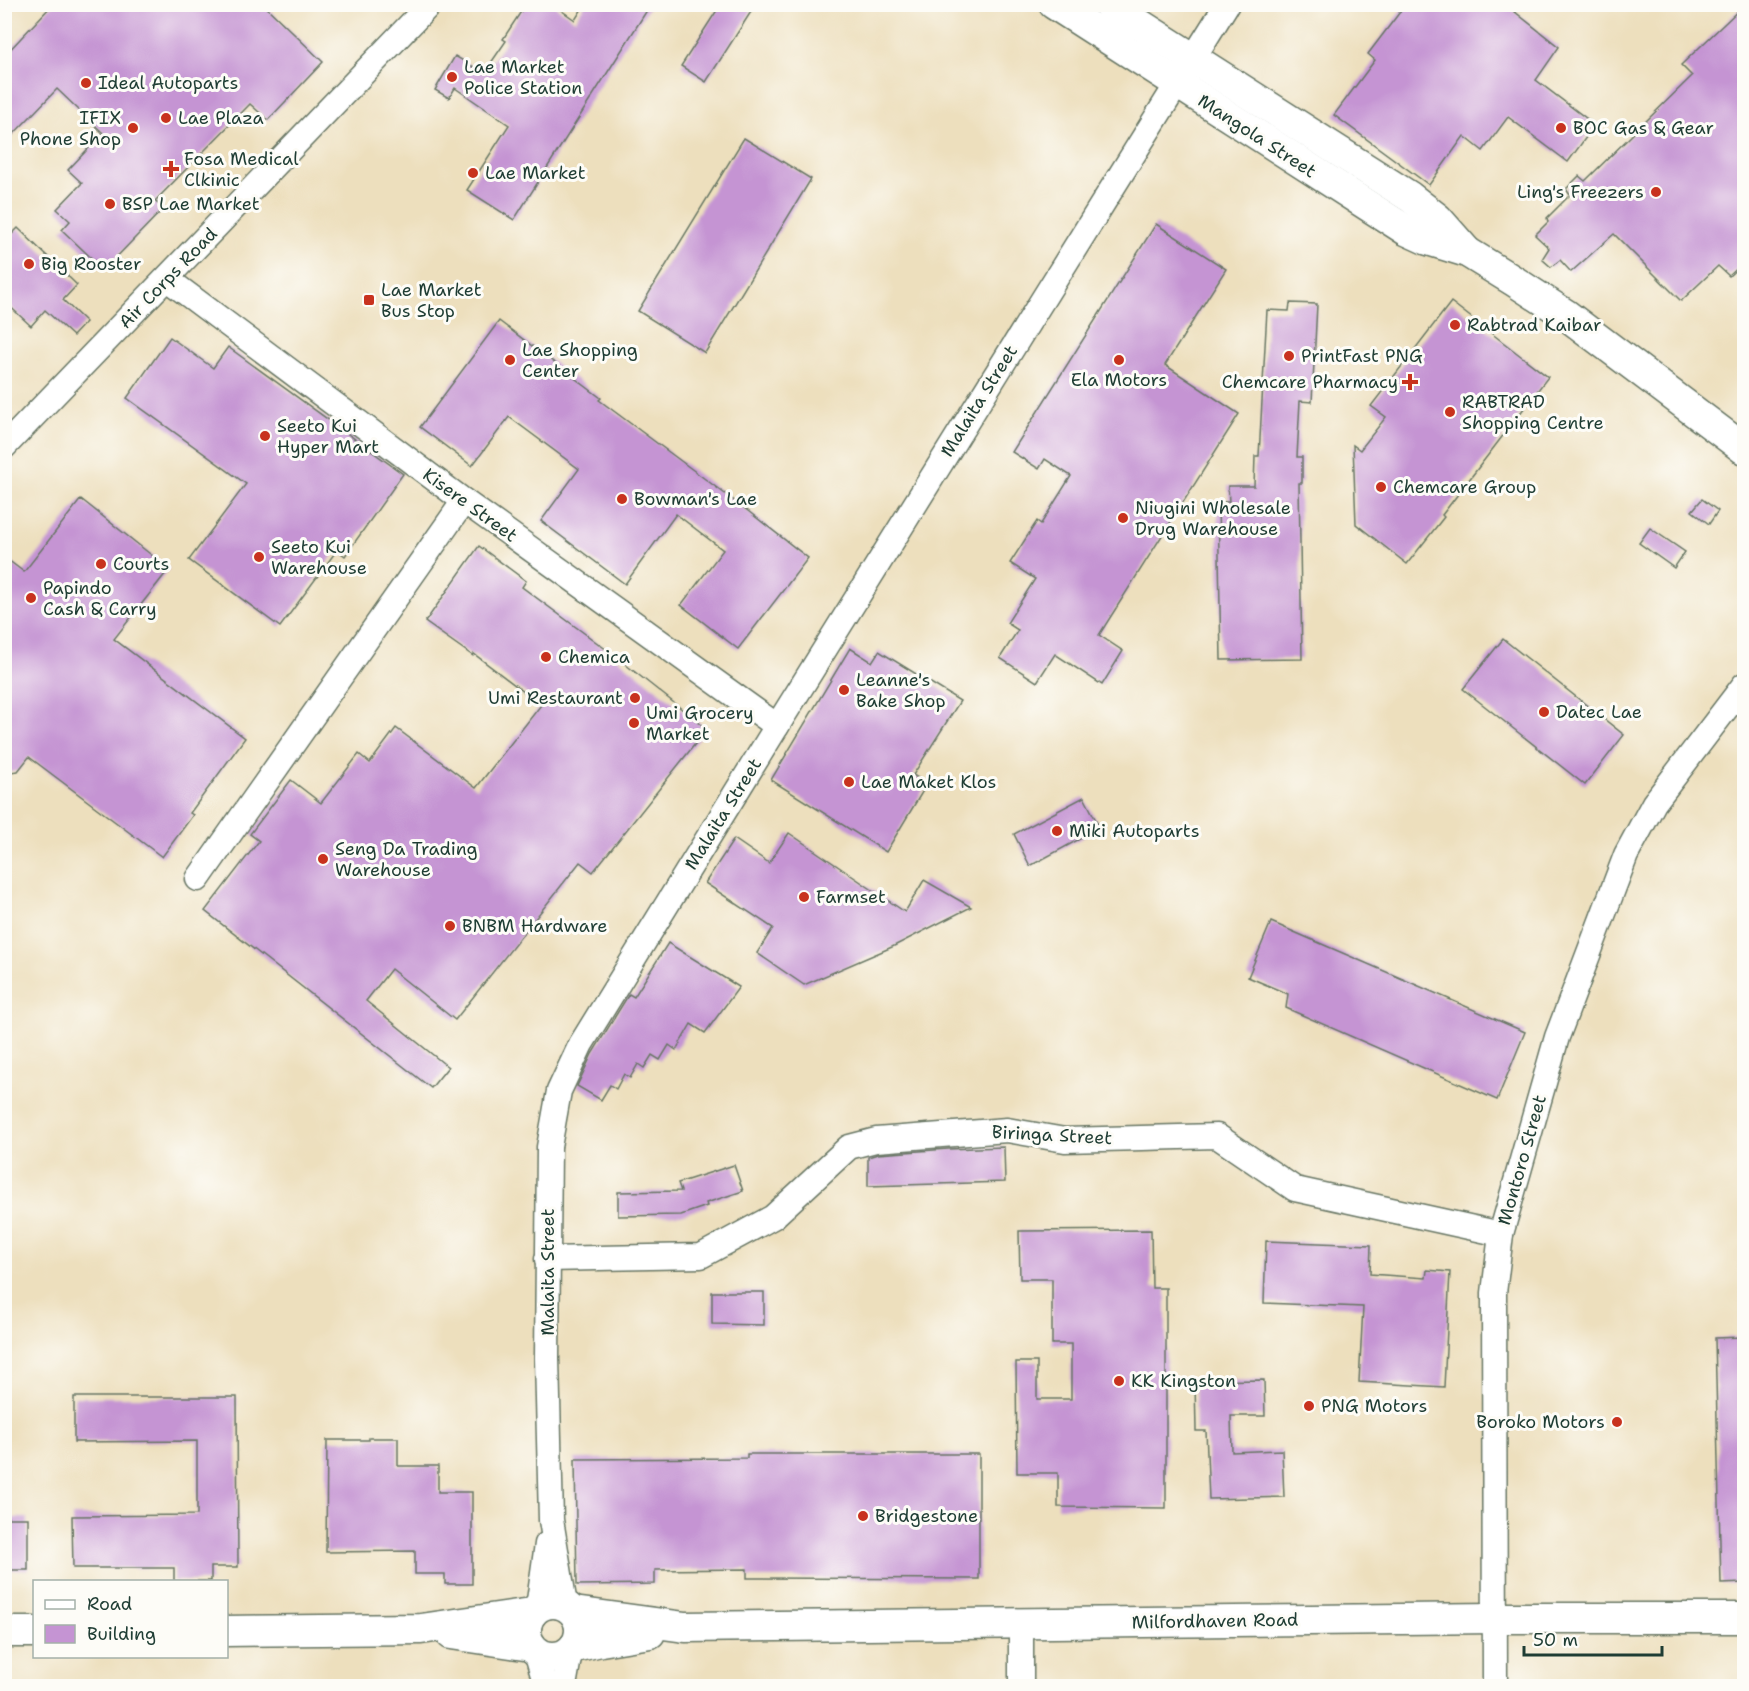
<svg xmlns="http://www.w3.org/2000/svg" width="1749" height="1691" viewBox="0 0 1749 1691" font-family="'Shantell Sans',sans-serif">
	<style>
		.building { fill: #c594d3 }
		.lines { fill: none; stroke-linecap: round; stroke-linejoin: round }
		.minor-casing { stroke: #677664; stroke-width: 27 }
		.major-casing { stroke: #677664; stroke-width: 33 }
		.minor { stroke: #fff; stroke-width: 24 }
		.major { stroke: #fff; stroke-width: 30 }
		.poi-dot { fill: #c8321e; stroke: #fdfcf7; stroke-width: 2 }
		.labels { text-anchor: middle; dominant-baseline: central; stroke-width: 6; stroke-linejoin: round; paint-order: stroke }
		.poi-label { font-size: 18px; fill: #1f3d34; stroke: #fdfcf7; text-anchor: start }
		.street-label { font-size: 18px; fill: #1f3d34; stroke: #fdfcf7 }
	</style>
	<rect width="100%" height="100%" fill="#fdfcf7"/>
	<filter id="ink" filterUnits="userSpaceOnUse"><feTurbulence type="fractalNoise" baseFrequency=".0167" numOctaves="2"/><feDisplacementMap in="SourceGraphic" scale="12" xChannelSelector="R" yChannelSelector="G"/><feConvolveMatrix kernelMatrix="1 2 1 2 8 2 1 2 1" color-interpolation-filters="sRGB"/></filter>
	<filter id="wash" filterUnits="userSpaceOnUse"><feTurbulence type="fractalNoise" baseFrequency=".008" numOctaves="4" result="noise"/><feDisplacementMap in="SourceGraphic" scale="24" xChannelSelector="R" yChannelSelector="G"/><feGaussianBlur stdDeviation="1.35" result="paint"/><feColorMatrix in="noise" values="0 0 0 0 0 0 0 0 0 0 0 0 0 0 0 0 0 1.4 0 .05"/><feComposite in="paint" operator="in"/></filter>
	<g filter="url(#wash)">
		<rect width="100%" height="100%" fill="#eddfbd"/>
		<g id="blocks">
			<!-- building -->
			<g class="building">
				<path d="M53 4H263L323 62 268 120 250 104 155 201 163 209 104 270 62 230 70 221 57 209 82 183 68 170 103 133 57 89 4 144V56Z"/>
				<path d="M526 4H552L575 20 585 4H651L514 220 467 190 509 125 455 88 449 98 435 90 455 56 484 73 506 41 503 39Z"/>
				<path d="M721 4H756L706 82 681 66Z"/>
				<path d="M1406 4H1505L1559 47 1536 80 1595 125 1568 162 1508 117 1483 151 1464 136 1429 185 1334 115 1375 60 1368 54Z"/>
				<path d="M1744 5V262L1729 276 1718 266 1681 301 1614 234 1571 272 1560 260 1551 267 1542 259 1549 248 1535 235 1548 222 1547 218 1570 195 1566 189 1579 176 1585 181 1692 76 1681 65Z"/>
				<path d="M744 138 811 179 705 353 638 311Z"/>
				<path d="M1156 224 1226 269 1165 365 1239 414 1099 635 1123 651 1102 685 1055 654 1037 682 1000 658 1018 630 1007 623 1035 579 1010 563 1037 521 1041 524 1071 476 1045 459 1039 469 1012 452Z"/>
				<path d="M18 228 77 285 63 300 86 322 73 336 45 310 31 326 4 301V242Z"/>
				<path d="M1451 302 1548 377 1442 515 1444 517 1407 564 1356 524 1353 445 1360 450 1386 417 1371 406Z"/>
				<path d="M1290 303 1317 304 1312 402 1300 401 1297 457H1302V483H1299L1302 659 1221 660 1218 502H1229L1228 486H1254L1255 456H1259L1267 310 1289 311Z"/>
				<path d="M499 321 601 398 599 400 748 511 808 558 738 649 681 605 723 550 676 514 625 584 541 521 579 469 509 417 472 466 420 427Z"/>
				<path d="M170 337 213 368 228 347 403 474 345 556 337 550 280 627 189 560 246 484 127 398Z"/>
				<path d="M81 499 169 569 114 639 245 738 190 813 193 815 162 857 29 757 18 771 4 773V557L24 572Z"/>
				<path d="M1702 499 1718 511 1709 524 1692 511Z"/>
				<path d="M1650 528 1685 552 1674 568 1639 543Z"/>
				<path d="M479 546 526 581 522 587 611 653 707 729 593 872 580 862 455 1020 391 969 366 1001 448 1067 431 1088 205 911 259 841 250 834 291 780 321 803 359 754 370 763 396 728 476 788 541 705 474 654 473 656 425 622Z"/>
				<path d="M1503 639 1624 735 1585 785 1463 689Z"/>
				<path d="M850 648 872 662 879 651 960 701 913 775 927 784 886 852 771 780Z"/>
				<path d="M1084 797 1100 828 1030 866 1014 834Z"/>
				<path d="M789 833 905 912 924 880 971 907 892 947 804 985 757 953 773 928 705 883 734 839 769 863Z"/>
				<path d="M1271 922 1525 1032 1497 1100 1286 1008 1288 994 1248 977Z"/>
				<path d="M668 943 739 987 705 1033 691 1024 676 1050 669 1045 660 1060 652 1055 644 1068 638 1064 630 1078 624 1074 616 1089 610 1085 601 1100 577 1086 592 1054 629 994 634 997Z"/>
				<path d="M1004 1147 1005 1182 868 1186V1157L878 1154 948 1149Z"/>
				<path d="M734 1165 743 1191 706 1203 707 1206 681 1215 618 1216V1192L681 1191 678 1183Z"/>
				<path d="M1151 1230 1152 1288H1166V1508L1058 1507V1473H1017L1016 1362H1037V1399H1071V1344H1052V1279H1020L1019 1231Z"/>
				<path d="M1266 1241 1371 1245 1370 1274 1426 1278 1427 1270 1450 1272 1444 1387 1359 1382 1363 1307 1264 1303Z"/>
				<path d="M712 1292H764V1325L712 1324Z"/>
				<path d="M1744 1337V1583L1721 1584 1715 1338Z"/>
				<path d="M1264 1380 1265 1416H1231L1232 1452 1282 1450 1284 1497 1209 1499 1206 1431H1196L1195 1381Z"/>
				<path d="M74 1397H237L238 1567H211V1581H174V1568H73L72 1516 197 1515V1441L74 1442Z"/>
				<path d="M369 1438H398V1466H438V1492H472V1584H445V1574H415V1551L326 1552 327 1440H369Z"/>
				<path d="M747 1454H979V1579L747 1578V1569L655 1570V1584L577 1585 575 1459 747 1458Z"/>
				<rect x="4" y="1518" width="24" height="52"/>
			</g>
		</g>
	</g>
	<g filter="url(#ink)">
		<use href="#blocks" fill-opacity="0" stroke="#677664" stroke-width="1.5"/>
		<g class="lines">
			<!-- minor casing -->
			<g class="minor-casing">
				<g id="minor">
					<path d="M167 279 464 501 777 726"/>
					<path d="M4 447 430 4"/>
					<path d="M198 879 464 501"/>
					<path d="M547 1259 701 1256 773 1217 849 1147 876 1140 1007 1130 1065 1140 1217 1136 1295 1189 1501 1234"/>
					<path d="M565 1605 551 1520 547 1358 549 1147 559 1091 581 1044 777 726 1227 4"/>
					<path d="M538 1608 547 1544"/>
					<path d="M536 1651 546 1686"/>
					<path d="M564 1686 570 1652"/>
					<path d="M1021 1686V1624"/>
					<path d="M1495 1686 1494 1293 1501 1234 1557 1037 1626 855 1654 803 1744 685"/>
				</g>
			</g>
			<!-- major casing -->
			<g class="major-casing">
				<g id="major">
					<path d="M1054 4 1406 230 1428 240 1467 252 1514 281 1565 314 1744 449"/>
					<path d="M1108 4 1410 197 1437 218 1467 252"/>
					<circle cx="553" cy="1630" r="27"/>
					<path d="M574 1612 685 1627 1495 1618H1744"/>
					<path d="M226 1631 421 1629 532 1613"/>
					<path d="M4 1632H34"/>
					<path d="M451 1634 531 1646"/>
					<path d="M574 1647 601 1641 650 1633"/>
				</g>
			</g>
			<!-- minor -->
			<use href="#minor" class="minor"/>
			<!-- major -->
			<use href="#major" class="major"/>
		</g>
	</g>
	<!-- markers -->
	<g class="poi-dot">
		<circle cx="452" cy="77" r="6"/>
		<circle cx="86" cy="83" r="6"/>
		<circle cx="166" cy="118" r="6"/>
		<circle cx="133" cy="128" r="6"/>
		<circle cx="1561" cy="128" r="6"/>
		<path d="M168 160h6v6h6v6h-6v6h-6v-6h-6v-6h6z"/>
		<circle cx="473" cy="173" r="6"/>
		<circle cx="1656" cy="192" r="6"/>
		<circle cx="110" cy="204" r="6"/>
		<circle cx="29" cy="264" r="6"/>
		<rect x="363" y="294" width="12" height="12" rx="3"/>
		<circle cx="1455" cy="325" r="6"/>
		<circle cx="1289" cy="356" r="6"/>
		<circle cx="510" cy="360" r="6"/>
		<circle cx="1119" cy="360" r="6"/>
		<path d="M1407 373h6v6h6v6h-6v6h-6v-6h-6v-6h6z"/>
		<circle cx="1450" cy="412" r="6"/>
		<circle cx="265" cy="436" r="6"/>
		<circle cx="1381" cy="487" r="6"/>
		<circle cx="622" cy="499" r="6"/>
		<circle cx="1123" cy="518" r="6"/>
		<circle cx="259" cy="557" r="6"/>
		<circle cx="101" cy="564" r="6"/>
		<circle cx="31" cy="598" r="6"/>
		<circle cx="546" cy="657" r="6"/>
		<circle cx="844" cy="690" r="6"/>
		<circle cx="635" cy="698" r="6"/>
		<circle cx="1544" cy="712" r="6"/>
		<circle cx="634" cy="723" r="6"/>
		<circle cx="849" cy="782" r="6"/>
		<circle cx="1057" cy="831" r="6"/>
		<circle cx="323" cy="859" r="6"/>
		<circle cx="804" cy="897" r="6"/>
		<circle cx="450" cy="926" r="6"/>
		<circle cx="1119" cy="1381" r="6"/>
		<circle cx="1309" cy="1406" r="6"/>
		<circle cx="1617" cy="1422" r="6"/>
		<circle cx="863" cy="1516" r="6"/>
	</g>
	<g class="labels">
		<!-- poi labels -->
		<g class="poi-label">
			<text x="464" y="67">Lae Market<tspan x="464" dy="21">Police Station</tspan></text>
			<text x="98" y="83">Ideal Autoparts</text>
			<text x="121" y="118" text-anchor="end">IFIX<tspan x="121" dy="21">Phone Shop</tspan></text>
			<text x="178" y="118">Lae Plaza</text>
			<text x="1573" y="128">BOC Gas &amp; Gear</text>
			<text x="184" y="159">Fosa Medical<tspan x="184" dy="21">Clkinic</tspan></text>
			<text x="485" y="173">Lae Market</text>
			<text x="1644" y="192" text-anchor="end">Ling's Freezers</text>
			<text x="122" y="204">BSP Lae Market</text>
			<text x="41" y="264">Big Rooster</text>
			<text x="381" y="290">Lae Market<tspan x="381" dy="21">Bus Stop</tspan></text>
			<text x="1467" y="325">Rabtrad Kaibar</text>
			<text x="522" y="350">Lae Shopping<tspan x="522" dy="21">Center</tspan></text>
			<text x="1301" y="356">PrintFast PNG</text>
			<text x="1119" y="380" text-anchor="middle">Ela Motors</text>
			<text x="1398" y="382" text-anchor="end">Chemcare Pharmacy</text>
			<text x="1462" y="402">RABTRAD<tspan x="1462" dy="21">Shopping Centre</tspan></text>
			<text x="277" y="426">Seeto Kui<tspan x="277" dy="21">Hyper Mart</tspan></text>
			<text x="1393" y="487">Chemcare Group</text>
			<text x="634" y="499">Bowman's Lae</text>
			<text x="1135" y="508">Niugini Wholesale<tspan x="1135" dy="21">Drug Warehouse</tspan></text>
			<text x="271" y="547">Seeto Kui<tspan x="271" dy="21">Warehouse</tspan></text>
			<text x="113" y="564">Courts</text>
			<text x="43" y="588">Papindo<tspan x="43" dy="21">Cash &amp; Carry</tspan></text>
			<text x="558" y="657">Chemica</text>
			<text x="856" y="680">Leanne's<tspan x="856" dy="21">Bake Shop</tspan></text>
			<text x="623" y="698" text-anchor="end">Umi Restaurant</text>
			<text x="1556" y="712">Datec Lae</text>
			<text x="646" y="713">Umi Grocery<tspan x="646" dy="21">Market</tspan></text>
			<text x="861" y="782">Lae Maket Klos</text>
			<text x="1069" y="831">Miki Autoparts</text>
			<text x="335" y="849">Seng Da Trading<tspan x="335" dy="21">Warehouse</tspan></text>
			<text x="816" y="897">Farmset</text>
			<text x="462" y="926">BNBM Hardware</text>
			<text x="1131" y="1381">KK Kingston</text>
			<text x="1321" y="1406">PNG Motors</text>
			<text x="1605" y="1422" text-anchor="end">Boroko Motors</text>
			<text x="875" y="1516">Bridgestone</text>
		</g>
		<!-- street labels -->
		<g class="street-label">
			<text transform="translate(1257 136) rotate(33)">Mangola Street</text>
			<text transform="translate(168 278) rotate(-46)">Air Corps Road</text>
			<text transform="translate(979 401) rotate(-58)">Malaita Street</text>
			<text transform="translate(470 505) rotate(36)">Kisere Street</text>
			<text transform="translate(723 814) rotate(-58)">Malaita Street</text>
			<text transform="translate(1052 1135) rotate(3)">Biringa Street</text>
			<text transform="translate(1522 1160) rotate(-74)">Montoro Street</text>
			<text transform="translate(548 1272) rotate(-90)">Malaita Street</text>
			<text transform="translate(1215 1621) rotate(-1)">Milfordhaven Road</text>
		</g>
	</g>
	<!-- margin -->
	<rect width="1749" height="1691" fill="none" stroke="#fdfcf7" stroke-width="24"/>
	<!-- legend -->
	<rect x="33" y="1580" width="195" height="78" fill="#fdfcf7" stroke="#a4b0a9" stroke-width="1.5"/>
	<rect x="45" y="1600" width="30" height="9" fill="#ffffff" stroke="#a4b0a9" stroke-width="1.5"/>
	<text x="87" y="1610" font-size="18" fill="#1f3d34">Road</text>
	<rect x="45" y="1625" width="30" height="18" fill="#c594d3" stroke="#a4b0a9" stroke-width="1.5"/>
	<text x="87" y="1640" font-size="18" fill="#1f3d34">Building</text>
	<!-- scale -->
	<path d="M1524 1646v9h138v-9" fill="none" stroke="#1f3d34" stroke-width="3"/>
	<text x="1533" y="1646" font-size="18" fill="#1f3d34" stroke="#fdfcf7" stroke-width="4.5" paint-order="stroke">50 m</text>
</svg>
